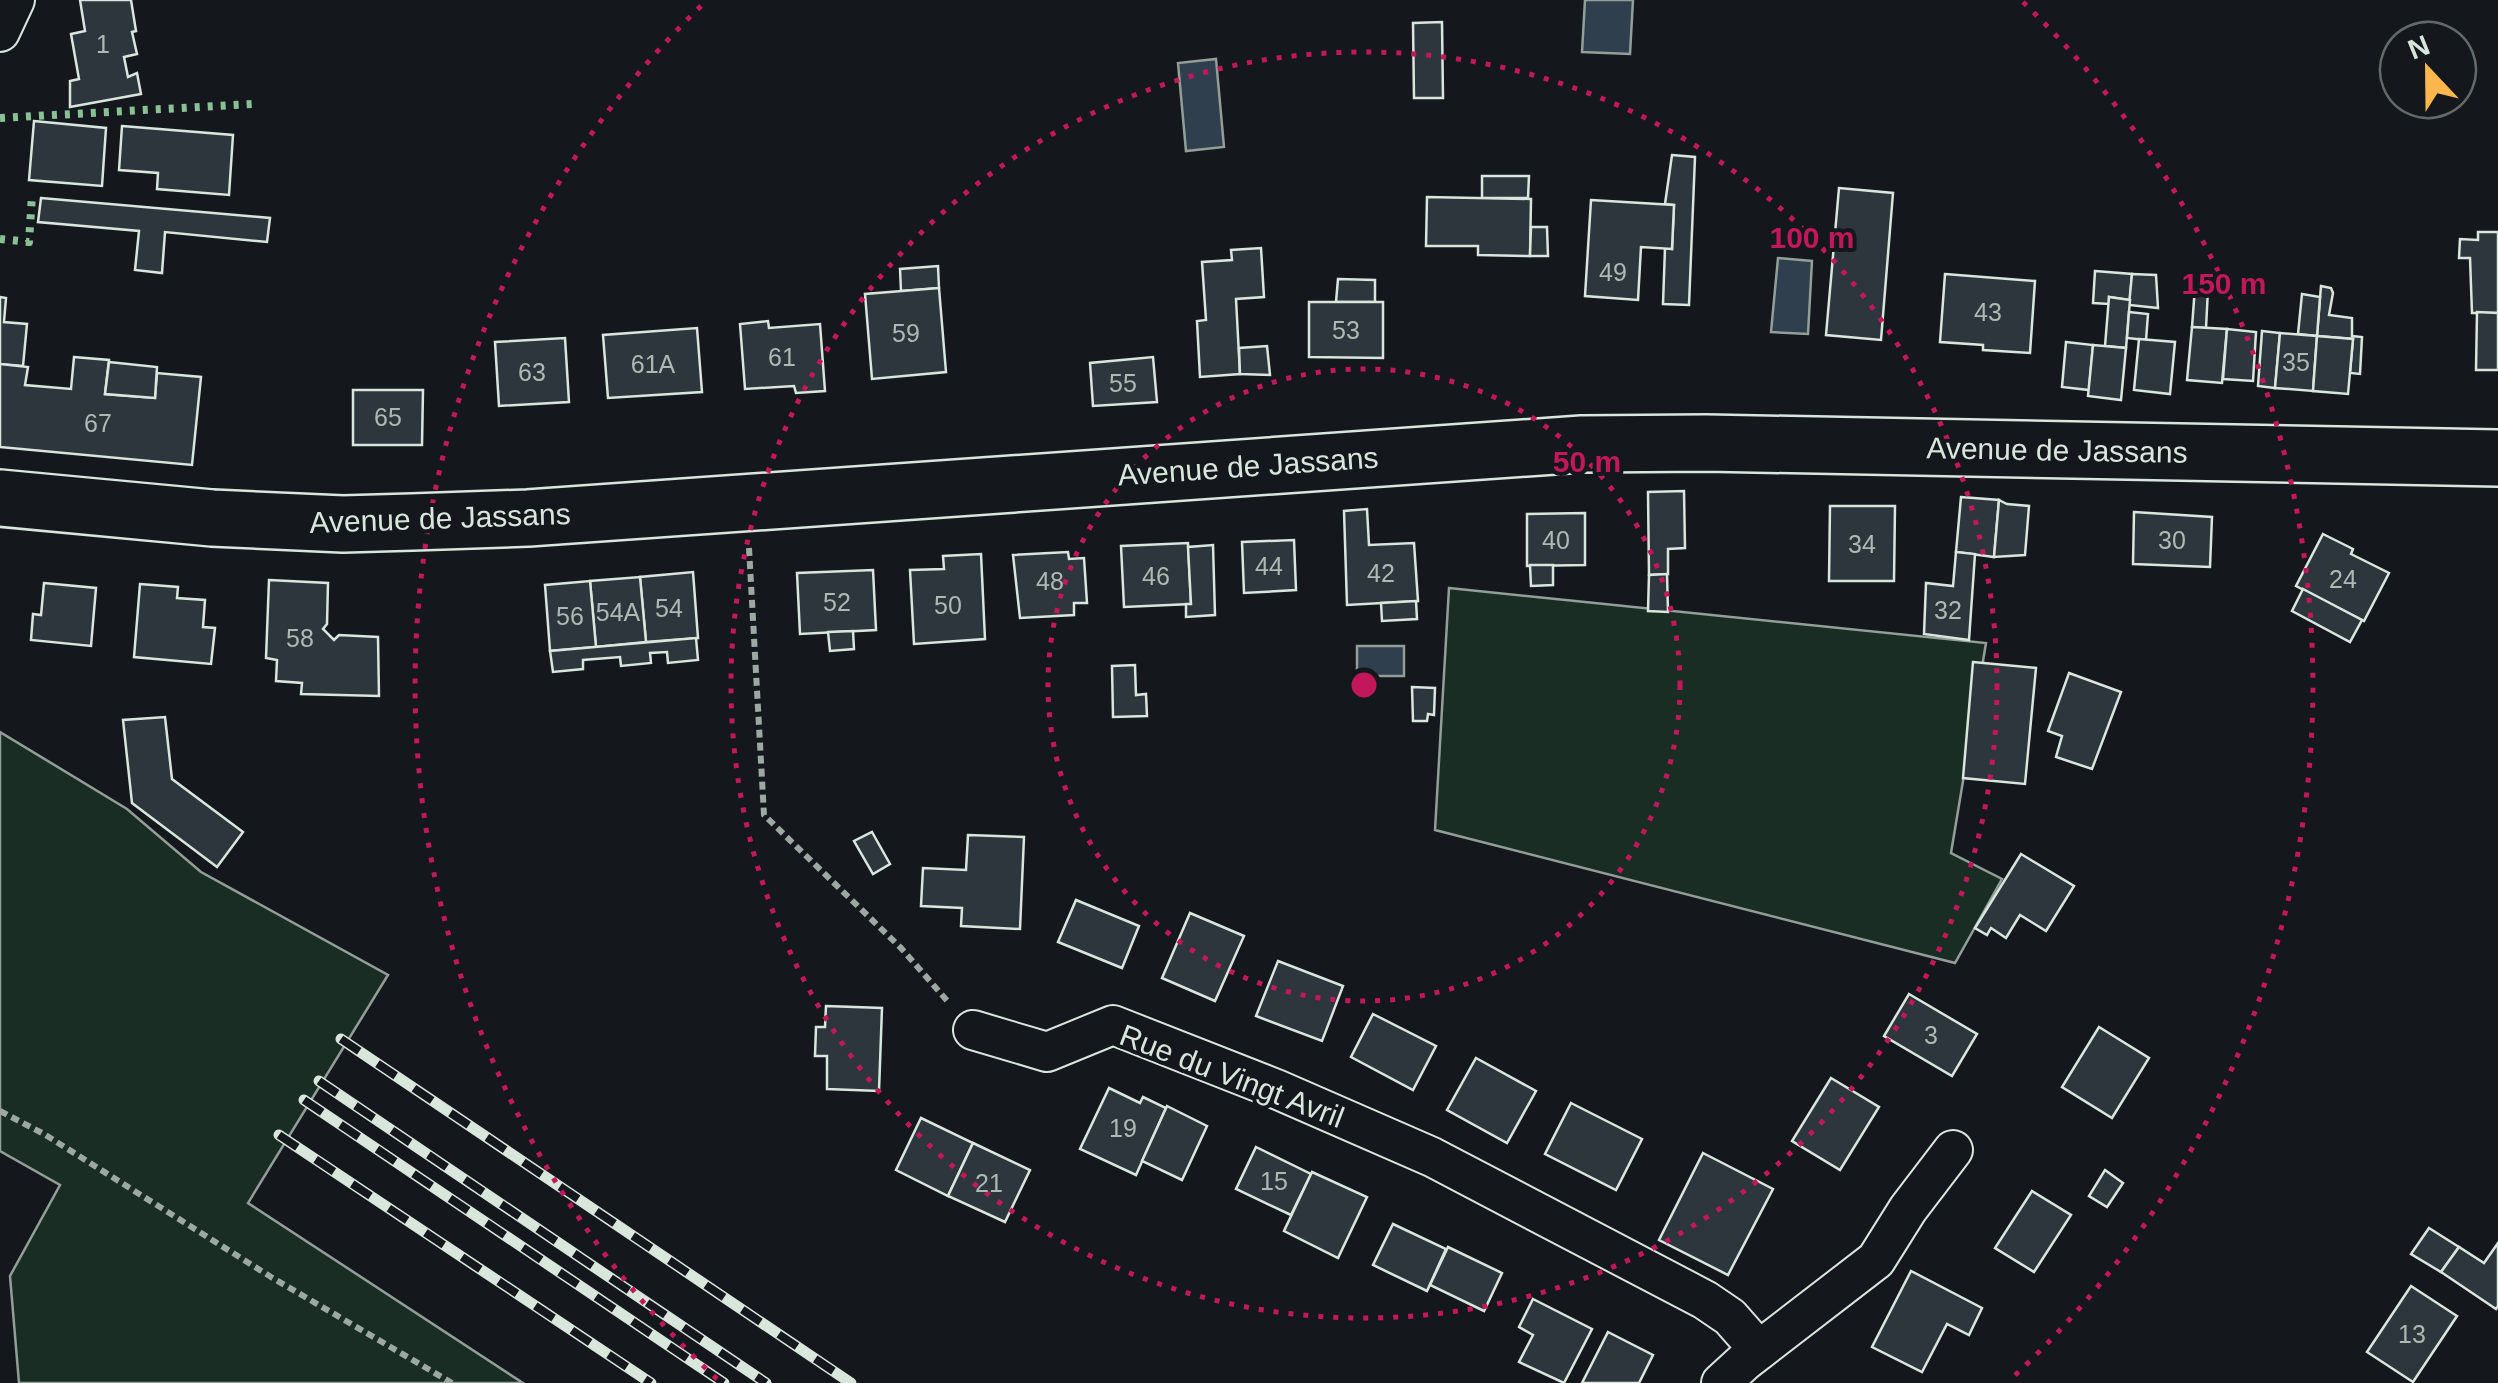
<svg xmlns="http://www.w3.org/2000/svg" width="2498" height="1383" viewBox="0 0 2498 1383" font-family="Arial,sans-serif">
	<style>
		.green { fill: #1a2d24; stroke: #939e99; stroke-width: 2.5 }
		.water { fill: #2f3f4d; stroke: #939e99; stroke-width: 2.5 }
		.building { fill: #2c363c; stroke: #d8e6dc; stroke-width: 2.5 }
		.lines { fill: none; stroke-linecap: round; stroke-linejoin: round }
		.street-casing { stroke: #d8e6dc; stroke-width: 42 }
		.secondary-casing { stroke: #d8e6dc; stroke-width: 60 }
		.path { stroke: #9da8a2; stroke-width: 6; stroke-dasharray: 8 5; stroke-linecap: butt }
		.street { stroke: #14181c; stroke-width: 38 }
		.secondary { stroke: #14181c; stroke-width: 55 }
		.rail-casing { stroke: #d8e6dc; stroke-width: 11 }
		.rail { stroke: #14181c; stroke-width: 8; stroke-dasharray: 22; stroke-linecap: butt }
		.hedge { stroke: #8ac095; stroke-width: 8; stroke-dasharray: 5 8; stroke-linecap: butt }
		.ring { fill: none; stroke: #c2185b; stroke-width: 5; stroke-dasharray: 5 10 }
		.labels { text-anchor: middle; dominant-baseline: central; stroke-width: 8; stroke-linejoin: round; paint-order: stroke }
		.number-label { font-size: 25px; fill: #adbab4 }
		.street-label { font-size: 30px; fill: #d8e6dc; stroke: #14181c }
		.centre { fill: #c2185b; stroke: #14181c; stroke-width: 5 }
		.ring-label { font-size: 30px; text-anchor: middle; font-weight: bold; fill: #c2185b; stroke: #14181c; stroke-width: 8; stroke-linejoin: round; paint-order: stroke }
	</style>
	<rect width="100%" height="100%" fill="#14181c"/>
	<!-- green -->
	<g class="green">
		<path d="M1449 588 1986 643 1951 853 2002 879 1955 963 1435 830Z"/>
		<path d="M0 732 127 809 201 872 388 975 248 1203 523 1383H19L10 1276 60 1185 0 1151Z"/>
	</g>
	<!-- water -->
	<g class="water">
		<path d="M1585 0H1633L1630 54 1582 52Z"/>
		<path d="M1216 59 1224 147 1186 151 1178 63Z"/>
		<path d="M1778 258 1812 261 1808 334 1771 332Z"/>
		<rect x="1357" y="646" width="47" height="30"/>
	</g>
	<!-- building -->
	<g class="building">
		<path d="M80 0H131L136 31 132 32 137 54 124 57 128 77 137 73 141 94 70 107V81L79 79 71 34 85 31Z"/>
		<path d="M1442 22 1443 98H1414L1413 23Z"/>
		<path d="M34 121 106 128 102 186 29 180Z"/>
		<path d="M122 126 233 135 229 195 157 189 158 173 119 170Z"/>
		<path d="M1672 155 1695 157 1689 305 1663 304 1665 248 1672 249 1674 205 1665 204Z"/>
		<path d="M1482 176H1529L1528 198H1482Z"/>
		<path d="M1839 188 1893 193 1881 340 1826 335Z"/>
		<path d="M1427 197 1531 199 1530 256 1478 255V246H1426Z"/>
		<path d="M41 198 270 218 267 242 165 232 162 273 135 270 139 231 38 222Z"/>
		<path d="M1591 200 1674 205 1672 249 1641 247 1638 300 1585 296Z"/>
		<path d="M1531 227H1547L1548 256H1530Z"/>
		<path d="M2478 232H2498V313H2472L2470 258H2459L2460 239 2478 240Z"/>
		<path d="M1261 248 1264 297 1236 299 1240 374 1200 377 1197 321 1206 320 1202 262 1232 260 1231 250Z"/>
		<path d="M938 266 939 288 901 291 900 269Z"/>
		<path d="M2095 271 2132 274 2130 300 2109 297V304L2093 303Z"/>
		<path d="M1945 274 2035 281 2030 353 1983 350V345L1940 342Z"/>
		<path d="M2132 274 2156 275 2158 308 2129 305Z"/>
		<path d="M1338 279 1375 280V302H1336Z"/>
		<path d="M2321 286 2331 288 2333 293 2329 315 2352 318V336L2362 337 2360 374 2350 373 2353 339 2317 336Z"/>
		<path d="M2195 287 2208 289 2206 328 2192 327Z"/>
		<path d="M939 288 946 372 872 379 865 294Z"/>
		<path d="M2302 294 2320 297 2317 336 2298 334Z"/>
		<path d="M0 297 6 298 4 322 27 324 23 366 0 364Z"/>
		<path d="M2109 297 2130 300 2126 348 2105 346Z"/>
		<path d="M1309 302H1383V358L1309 357Z"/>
		<path d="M2129 312 2148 314 2146 340 2127 338Z"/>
		<path d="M2477 312 2498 313V370H2476Z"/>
		<path d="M768 321 769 328 820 324 825 391 796 393 794 386 745 389 740 324Z"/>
		<path d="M2192 327 2227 329 2222 383 2187 380Z"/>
		<path d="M697 328 702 392 608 398 603 335Z"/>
		<path d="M2227 329 2256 332 2253 381 2223 379Z"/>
		<path d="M2262 331 2280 333 2275 388 2258 386Z"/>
		<path d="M2280 333 2317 336 2313 391 2275 388Z"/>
		<path d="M2317 336 2353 339 2348 394 2313 391Z"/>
		<path d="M565 338 569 402 499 406 495 342Z"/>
		<path d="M2139 339 2175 342 2170 394 2134 390Z"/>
		<path d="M2066 342 2093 345 2089 390 2062 387Z"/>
		<path d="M2093 345 2126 348 2121 400 2088 396Z"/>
		<path d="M1267 346 1270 375 1240 374 1239 348Z"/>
		<path d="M74 357 109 360 105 394 155 398 157 373 201 377 192 465 0 447V364L28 367 25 385 71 389Z"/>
		<path d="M1153 357 1157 402 1093 406 1090 363Z"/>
		<path d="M109 362 157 367 155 398 105 394Z"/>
		<path d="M353 390H423L422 445H353Z"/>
		<path d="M1684 491 1685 548 1668 549V574L1649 575 1648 492Z"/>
		<path d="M1961 497 1999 500 1994 557 1956 552Z"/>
		<path d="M1999 500 2007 504 2029 506 2025 555 1994 557Z"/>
		<path d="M1830 506H1895L1894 581H1829Z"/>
		<path d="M1367 509 1369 545 1414 543 1418 601 1347 605 1344 511Z"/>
		<path d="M2134 512 2212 517 2210 567 2133 564Z"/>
		<path d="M1585 513V565L1527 566V514Z"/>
		<path d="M2323 534 2353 549 2351 554 2389 573 2364 621 2296 586Z"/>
		<path d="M1294 540 1296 590 1244 593 1242 542Z"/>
		<path d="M1188 543 1191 604 1124 607 1121 546Z"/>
		<path d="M1213 545 1215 615 1186 617V604H1191L1188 547Z"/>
		<path d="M1068 552 1069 559 1084 558 1087 603H1074V615L1020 618 1013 555Z"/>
		<path d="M1956 552 1975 554 1969 640 1924 634 1926 583 1953 586Z"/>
		<path d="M981 554 985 639 914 644 910 570 944 569 943 556Z"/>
		<path d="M1530 565H1553V585L1531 586Z"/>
		<path d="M873 570 876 630 800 634 797 573Z"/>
		<path d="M693 572 698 638 646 642 640 577Z"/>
		<path d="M1667 574 1668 612 1648 611 1649 575Z"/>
		<path d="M640 577 646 642 596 647 590 581Z"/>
		<path d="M269 580 328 583 327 624 323 629 334 640 339 635 378 637 379 696 301 694 302 683 276 681 277 660 266 658Z"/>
		<path d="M590 581 596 647 550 651 545 585Z"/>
		<path d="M44 583 96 588 91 646 31 640 33 614 41 615Z"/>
		<path d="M140 584 178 587 177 598 205 600 203 627 215 628 211 664 134 657Z"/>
		<path d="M2303 589 2362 620 2350 642 2292 611Z"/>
		<path d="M1416 601 1417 619 1382 621 1381 603Z"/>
		<path d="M853 631 854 649 830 651 828 632Z"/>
		<path d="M696 638 698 660 668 663 667 652 650 653 651 663 621 666 620 657 583 660V669L553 672 550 651Z"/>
		<path d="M1973 662 2036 668 2025 784 1963 778Z"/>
		<path d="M1135 665 1136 695 1146 694 1147 716 1113 717 1112 666Z"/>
		<path d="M2069 673 2121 692 2092 769 2056 757 2062 736 2048 731Z"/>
		<path d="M1412 687 1435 688 1434 715 1428 714 1427 721H1413Z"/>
		<path d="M165 717 172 779 243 832 217 867 132 803 123 720Z"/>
		<path d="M872 832 890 864 873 874 854 841Z"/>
		<path d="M968 835 1024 837 1020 929 961 926 962 908 921 906 923 868 966 870Z"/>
		<path d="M2021 854 2074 886 2046 931 2020 915 2006 938 1991 928 1987 935 1975 928Z"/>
		<path d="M1076 900 1139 926 1122 968 1058 942Z"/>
		<path d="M1190 913 1244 936 1215 1001 1162 978Z"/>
		<path d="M1278 961 1343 986 1322 1041 1256 1016Z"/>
		<path d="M1909 994 1977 1034 1952 1076 1884 1036Z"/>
		<path d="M826 1006 882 1008 879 1091 827 1089V1056H815L816 1027H825Z"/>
		<path d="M1373 1014 1436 1046 1413 1090 1351 1057Z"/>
		<path d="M2099 1027 2149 1058 2112 1118 2062 1087Z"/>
		<path d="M1476 1058 1536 1091 1507 1143 1447 1110Z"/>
		<path d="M1831 1078 1879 1107 1840 1170 1792 1141Z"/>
		<path d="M1109 1088 1140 1103 1143 1097 1166 1108 1136 1175 1080 1149Z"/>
		<path d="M1571 1103 1642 1139 1616 1190 1545 1154Z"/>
		<path d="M1167 1106 1207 1126 1182 1180 1142 1161Z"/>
		<path d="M921 1118 973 1143 948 1196 896 1170Z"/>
		<path d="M973 1143 1030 1170 1005 1222 948 1196Z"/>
		<path d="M1256 1147 1311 1174 1291 1215 1236 1189Z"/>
		<path d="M1703 1153 1773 1189 1728 1275 1659 1240Z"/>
		<path d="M2105 1170 2123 1183 2107 1207 2089 1196Z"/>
		<path d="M1312 1172 1367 1197 1338 1258 1284 1231Z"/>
		<path d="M2032 1191 2071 1215 2034 1272 1995 1248Z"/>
		<path d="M1393 1224 1446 1249 1427 1291 1373 1265Z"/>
		<path d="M2429 1228 2459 1247 2441 1272 2411 1254Z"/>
		<path d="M2498 1243V1306L2496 1309 2441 1272 2459 1247 2484 1263Z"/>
		<path d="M1448 1247 1502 1273 1484 1311 1430 1285Z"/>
		<path d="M1911 1271 1982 1308 1969 1335 1947 1324 1922 1372 1872 1347Z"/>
		<path d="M2411 1286 2457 1316 2413 1382 2367 1352Z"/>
		<path d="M1533 1299 1592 1329 1564 1383 1519 1362 1533 1335 1519 1327Z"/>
		<path d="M1608 1332 1653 1355 1639 1383H1582Z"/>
	</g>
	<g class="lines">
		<!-- street casing -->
		<g class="street-casing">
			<g id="street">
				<path d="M0 32 15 0"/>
				<path d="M973 1030 1047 1052 1113 1025 1276 1089 1432 1157 1705 1300 1730 1317 1759 1350"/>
				<path d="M1721 1383 1745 1361 1876 1260 1908 1209 1953 1150"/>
			</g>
		</g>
		<!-- secondary casing -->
		<g class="secondary-casing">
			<path id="secondary" d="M0 498 212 518 343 524 412 522 528 518 1582 444 1706 443 2498 458"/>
		</g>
		<!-- path -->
		<g class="path">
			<path d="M749 548 764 815 901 948 950 1004"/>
			<path d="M0 1111 44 1134 271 1277 452 1383"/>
		</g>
		<!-- street -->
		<use href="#street" class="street"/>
		<!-- secondary -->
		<use href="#secondary" class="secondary"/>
		<!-- rail casing -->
		<g class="rail-casing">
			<g id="rail">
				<path d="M341 1039 851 1383"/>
				<path d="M319 1081 766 1383"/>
				<path d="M304 1100 724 1383"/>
				<path d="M279 1135 651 1383"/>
			</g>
		</g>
		<!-- rail -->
		<use href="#rail" class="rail"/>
		<!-- hedge -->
		<g class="hedge">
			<path d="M0 118 253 104"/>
			<path d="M0 239 29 242 32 195"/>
		</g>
	</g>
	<!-- distance rings -->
	<g class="ring">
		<circle cx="1364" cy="685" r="316"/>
		<circle cx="1364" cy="685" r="633"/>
		<path d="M717 1379A949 949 0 0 1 705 2M2023 2A949 949 0 0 1 2011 1379"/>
	</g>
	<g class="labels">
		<!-- number labels -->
		<g class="number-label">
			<text x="103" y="44">1</text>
			<text x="1613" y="272">49</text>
			<text x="1988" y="312">43</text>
			<text x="1346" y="330">53</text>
			<text x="906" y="333">59</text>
			<text x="782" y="357">61</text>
			<text x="2296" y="362">35</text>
			<text x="653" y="364">61A</text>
			<text x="532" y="372">63</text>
			<text x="1123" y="383">55</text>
			<text x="388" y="417">65</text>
			<text x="98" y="423">67</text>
			<text x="1556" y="540">40</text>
			<text x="2172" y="540">30</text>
			<text x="1862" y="544">34</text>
			<text x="1269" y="566">44</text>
			<text x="1381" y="573">42</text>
			<text x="1156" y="576">46</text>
			<text x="2343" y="579">24</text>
			<text x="1050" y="581">48</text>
			<text x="837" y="602">52</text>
			<text x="948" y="605">50</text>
			<text x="669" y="608">54</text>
			<text x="1948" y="610">32</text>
			<text x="618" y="612">54A</text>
			<text x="570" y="616">56</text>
			<text x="300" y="638">58</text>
			<text x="1931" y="1035">3</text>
			<text x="1123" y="1128">19</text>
			<text x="1274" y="1181">15</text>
			<text x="989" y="1183">21</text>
			<text x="2412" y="1334">13</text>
		</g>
		<!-- street labels -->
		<g class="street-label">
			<text transform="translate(2057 450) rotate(1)">Avenue de Jassans</text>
			<text transform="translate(1248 466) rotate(-4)">Avenue de Jassans</text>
			<text transform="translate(440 518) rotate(-2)">Avenue de Jassans</text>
			<text transform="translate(1232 1076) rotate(21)">Rue du Vingt Avril</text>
		</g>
	</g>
	<circle cx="1364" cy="685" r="15" class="centre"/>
	<g class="ring-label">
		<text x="1812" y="248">100 m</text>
		<text x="2224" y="294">150 m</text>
		<text x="1587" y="472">50 m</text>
	</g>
	<!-- north arrow -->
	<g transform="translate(2428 70) rotate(338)"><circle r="48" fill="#14181c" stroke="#626a69" stroke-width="2.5"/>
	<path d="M0-8L18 38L0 25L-18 38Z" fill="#ffb74d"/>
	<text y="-15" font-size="28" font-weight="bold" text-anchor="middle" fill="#d8e6dc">N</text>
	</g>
</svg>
